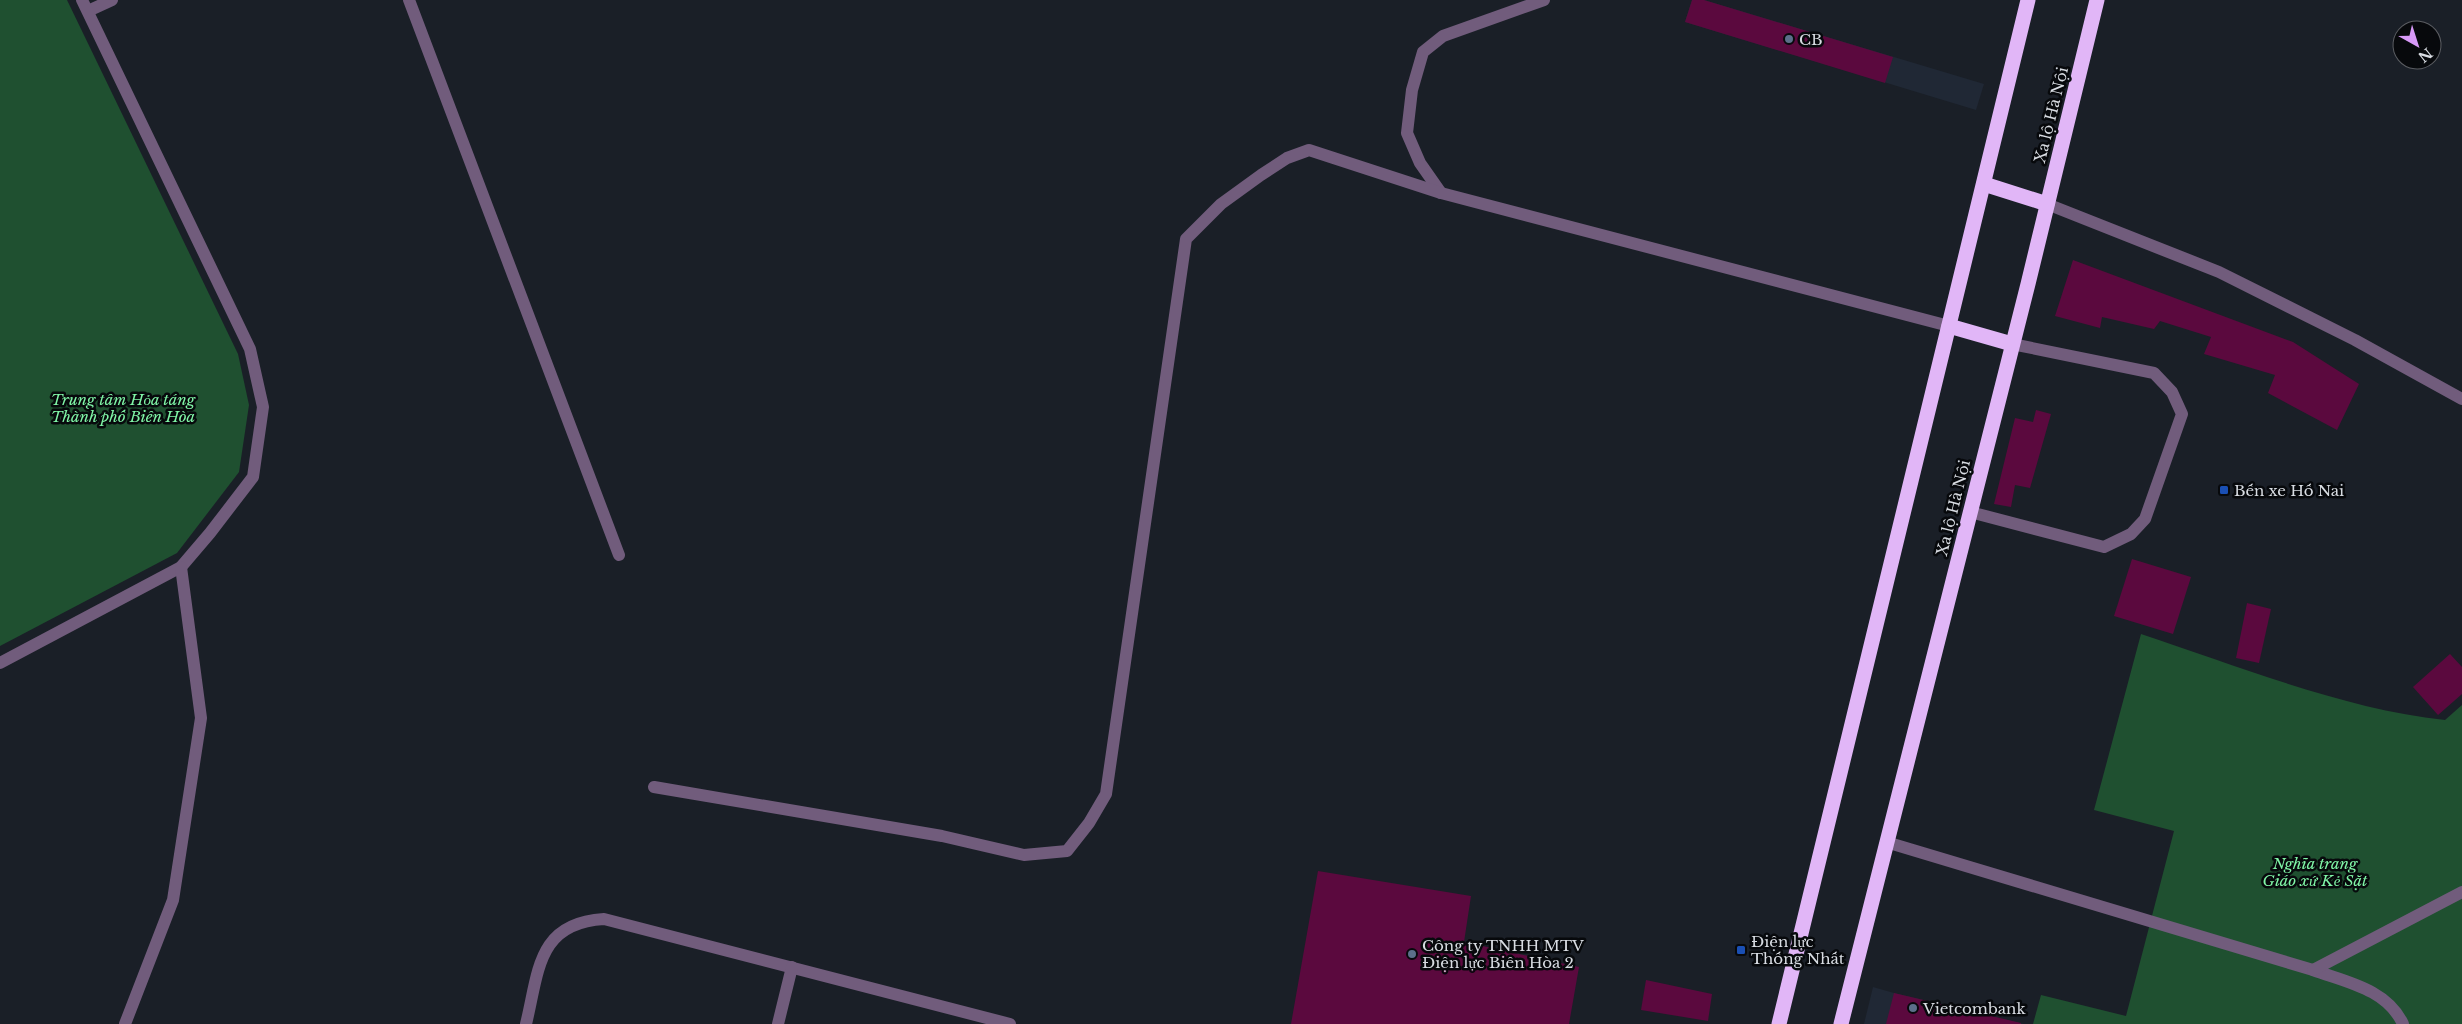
<svg xmlns="http://www.w3.org/2000/svg" width="2462" height="1024" viewBox="0 0 2462 1024" font-family="'Libre Baskerville',serif">
	<style>
		.built { fill: #202835 }
		.green { fill: #1f5030 }
		.building { fill: #5b093e }
		.lines { fill: none; stroke-linecap: round; stroke-linejoin: round }
		.minor { stroke: #715c7c; stroke-width: 12 }
		.highway { stroke: #e1b6f7; stroke-width: 15 }
		.service-dot { fill: #5c6f8a; stroke: #07090c; stroke-width: 2 }
		.transit-dot { fill: #1a4fb4; stroke: #07090c; stroke-width: 2 }
		.labels { text-anchor: middle; dominant-baseline: central; stroke-width: 5; stroke-linejoin: round; paint-order: stroke }
		.poi-label { font-size: 15px; fill: #d8dce2; stroke: #07090c; text-anchor: start }
		.street-label { font-size: 15px; fill: #d8dce2; stroke: #07090c }
		.park-label { font-size: 15px; font-style: italic; fill: #80f6a7; stroke: #07090c }
	</style>
	<rect width="100%" height="100%" fill="#1a1f27"/>
	<!-- built -->
	<g class="built">
		<path d="M1692 0H1704L1984 84 1976 110 1685 22Z"/>
		<path d="M1873 987 1894 993 2024 1024H1864Z"/>
	</g>
	<!-- green -->
	<g class="green">
		<path d="M0 0H67L238 354 249 405 239 472 177 553 0 646Z"/>
		<path d="M2141 634C2238 666 2344 709 2445 720L2462 705V1024H2033L2041 995 2126 1016 2174 831 2094 810Z"/>
	</g>
	<!-- building -->
	<g class="building">
		<path d="M1692 0H1704L1893 57 1885 83 1685 22Z"/>
		<path d="M2073 260 2293 342 2359 384 2337 430 2268 393 2275 375 2204 354 2211 337 2160 321 2154 329 2102 317 2100 328 2055 316Z"/>
		<path d="M2036 410 2051 414 2030 488 2015 485 2011 507 1994 504 2015 418 2033 422Z"/>
		<path d="M2132 559 2191 577 2173 634 2114 616Z"/>
		<path d="M2247 603 2271 609 2259 663 2236 658Z"/>
		<path d="M2450 654 2462 667V694L2438 715 2413 687Z"/>
		<path d="M1318 871 1471 896 1464 942 1579 967 1569 1024H1291Z"/>
		<path d="M1646 980 1712 994 1708 1021 1641 1010Z"/>
		<path d="M1894 993 2021 1023V1024H1886Z"/>
	</g>
	<g class="lines">
		<!-- minor -->
		<g class="minor">
			<path d="M409 0 619 555"/>
			<path d="M88 11 112 0"/>
			<path d="M1441 193 1420 163 1407 133 1412 90 1423 52 1443 36 1544 0"/>
			<path d="M2047 204 2219 272 2355 340 2462 399"/>
			<path d="M1970 512 2104 547 2131 534 2145 519 2182 414 2172 392 2154 373 2012 344"/>
			<path d="M0 663 181 567 210 533 253 477 263 407 250 349 82 0"/>
			<path d="M654 787 942 836 1024 855 1067 851 1089 823 1106 794 1186 239 1221 204 1261 175 1287 158 1309 150 1441 193 1949 326"/>
			<path d="M1886 842 2313 970C2346 982 2387 989 2403 1024"/>
			<path d="M2313 970 2462 892"/>
			<path d="M125 1024 173 900 201 718 181 567"/>
			<path d="M526 1024C539 971 537 923 604 919L1010 1024"/>
			<path d="M778 1024 792 967"/>
		</g>
		<!-- highway -->
		<g class="highway">
			<path d="M1984 184 2047 204"/>
			<path d="M1949 326 2012 344"/>
			<path d="M1779 1024 2028 0"/>
			<path d="M1841 1024 2028 284 2097 0"/>
		</g>
	</g>
	<!-- markers -->
	<g class="service-dot">
		<circle cx="1789" cy="39" r="5"/>
		<circle cx="1412" cy="954" r="5"/>
		<circle cx="1913" cy="1008" r="5"/>
	</g>
	<g class="transit-dot">
		<rect x="2219" y="485" width="10" height="10" rx="2.5"/>
		<rect x="1736" y="945" width="10" height="10" rx="2.5"/>
	</g>
	<g class="labels">
		<!-- poi labels -->
		<g class="poi-label">
			<text x="1799" y="39">CB</text>
			<text x="2234" y="490">Bến xe Hố Nai</text>
			<text x="1751" y="941">Điện lực<tspan x="1751" dy="17">Thống Nhất</tspan></text>
			<text x="1422" y="945">Công ty TNHH MTV<tspan x="1422" dy="17">Điện lực Biên Hòa 2</tspan></text>
			<text x="1923" y="1008">Vietcombank</text>
		</g>
		<!-- street labels -->
		<g class="street-label">
			<text transform="translate(2051 115) rotate(-76)">Xa lộ Hà Nội</text>
			<text transform="translate(1953 508) rotate(-76)">Xa lộ Hà Nội</text>
		</g>
		<!-- park labels -->
		<g class="park-label">
			<text x="123" y="399">Trung tâm Hỏa táng<tspan x="123" dy="17">Thành phố Biên Hòa</tspan></text>
			<text x="2315" y="863">Nghĩa trang<tspan x="2315" dy="17">Giáo xứ Kẻ Sặt</tspan></text>
		</g>
	</g>
	<!-- north arrow -->
	<g transform="translate(2417 45) rotate(141)"><circle r="24" fill="#07090c" stroke="#5b5d62"/>
	<path d="M0-4L9 19L0 12L-9 19Z" fill="#d89af8"/>
	<text y="-8" font-size="14" font-weight="bold" text-anchor="middle" fill="#d8dce2">N</text>
	</g>
</svg>
